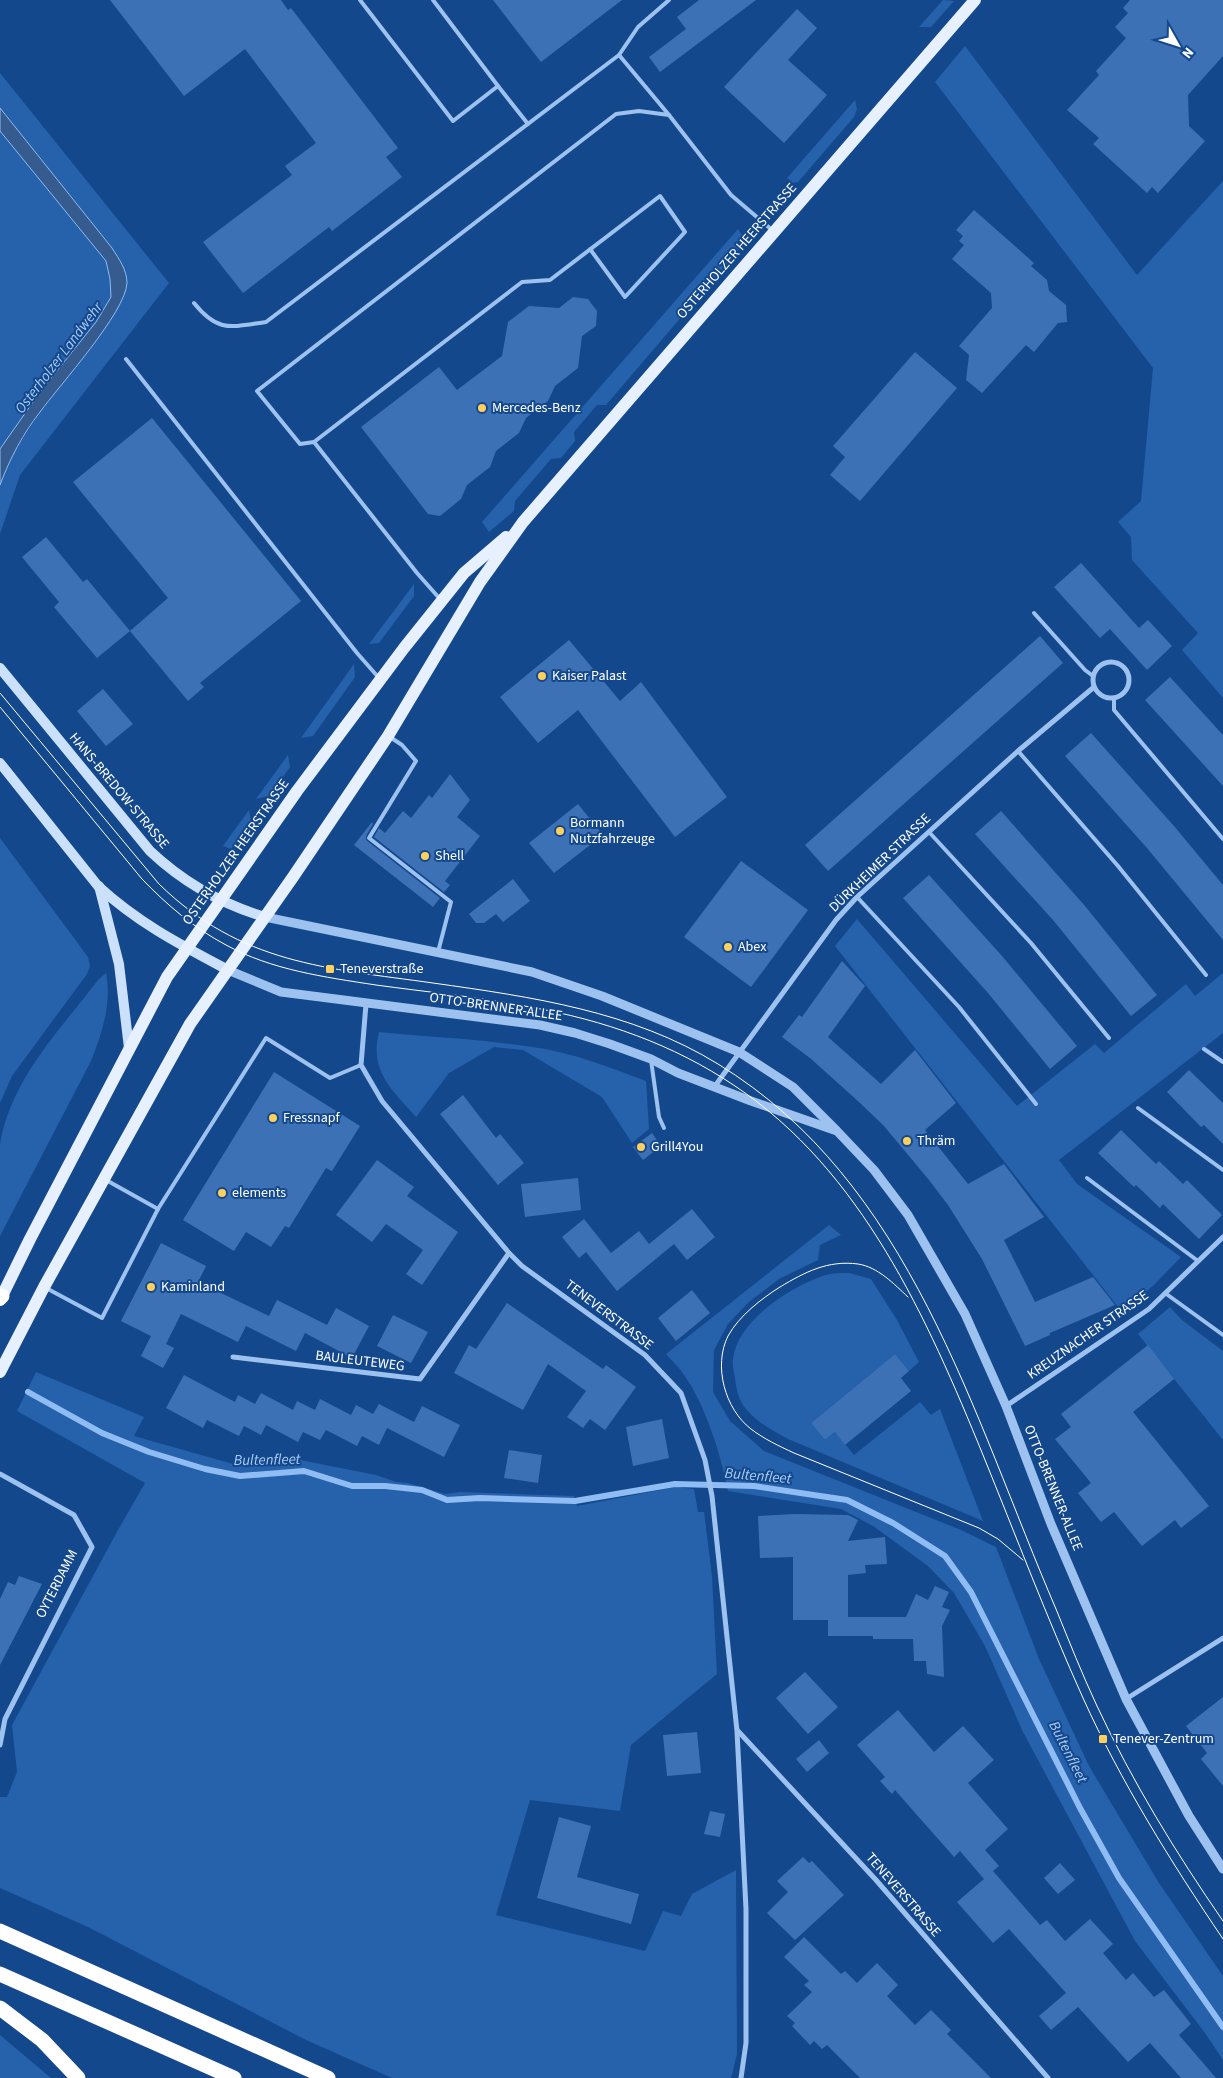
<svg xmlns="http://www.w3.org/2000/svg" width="1223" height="2078" viewBox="0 0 1223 2078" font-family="'Source Sans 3',sans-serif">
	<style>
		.green { fill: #2661ab }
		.water { fill: #365b8e; stroke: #8fbdf3 }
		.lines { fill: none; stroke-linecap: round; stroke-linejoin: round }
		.stream { stroke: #8fbdf3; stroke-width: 6 }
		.building { fill: #3d71b5 }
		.service { stroke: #9dc2f0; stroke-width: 4 }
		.minor { stroke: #9dc2f0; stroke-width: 5 }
		.tertiary { stroke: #9dc2f0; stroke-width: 9 }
		.secondary { stroke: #cbe0fb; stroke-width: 10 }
		.primary { stroke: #e6f0ff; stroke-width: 12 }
		.motorway { stroke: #fff; stroke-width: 15 }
		.tram { stroke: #fff; stroke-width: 1 }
		.poi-dot { fill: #ffd15c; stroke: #14488c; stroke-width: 2 }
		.labels { text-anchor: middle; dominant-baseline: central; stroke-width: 4; stroke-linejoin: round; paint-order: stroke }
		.street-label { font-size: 14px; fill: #fff; stroke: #14488c }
		.poi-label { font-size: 14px; fill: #fff; stroke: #14488c; text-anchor: start }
		.water-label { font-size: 15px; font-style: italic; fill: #a9ccf7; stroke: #14488c }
	</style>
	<rect width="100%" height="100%" fill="#14488c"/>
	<!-- green -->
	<g class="green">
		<path d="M943 0 954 1 931 27H919Z"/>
		<path d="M965 46 1137 275 1223 181V698L1182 650 1198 633 1132 560 1131 537 1118 522 1141 501 1153 368 935 82Z"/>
		<path d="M0 73 169 283 20 475 0 534V485L13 454 40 412 87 353 123 299 127 283 112 248 0 108Z"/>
		<path d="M855 100 857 109 854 117 798 182 793 183 787 178Z"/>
		<path d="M0 131 106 261 110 279 111 297 96 322 40 392 0 449Z"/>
		<path d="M738 229 743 237 742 246 606 405H597L574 432 575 441 561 458 551 459 515 501 514 511 489 532 482 522Z"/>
		<path d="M414 584V596L379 643 369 644Z"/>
		<path d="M354 664 355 677 313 736 301 738Z"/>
		<path d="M288 755 290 767 269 796 256 799Z"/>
		<path d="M249 810 251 822 231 849 223 846Z"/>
		<path d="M0 838 88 957 90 966 87 974 12 1076 0 1103Z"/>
		<path d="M857 919 1017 1106 1095 1044 1104 1053 1186 984 1195 996 1223 973V1033L1059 1160 1077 1184 1181 1257 1154 1285 1122 1312 835 946Z"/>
		<path d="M106 973C112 1004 102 1033 91 1061L0 1236C0 1215 0 1195 0 1174 0 1164 0 1153 0 1144 11 1079 60 1030 98 980Z"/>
		<path d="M379 1032C429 1037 481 1039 532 1047 571 1052 609 1067 646 1081L649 1129 632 1143 602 1097 523 1050 494 1047 449 1073 416 1117C392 1090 369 1071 379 1032Z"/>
		<path d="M829 1225 841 1235 820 1245 818 1260 779 1279 749 1302 728 1324 714 1350 713 1392 730 1421 764 1451 961 1530 996 1547 1039 1659 1089 1766 1159 1883 1223 1976V2060L1205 2033 1135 1941 1023 1732 985 1646 954 1593 928 1566 873 1526 841 1509 728 1491C721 1455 705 1404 684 1375 679 1367 672 1361 666 1354Z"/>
		<path d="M849 1273 871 1279 897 1320 919 1362 909 1371 895 1354 811 1423 825 1440 835 1432 854 1455 920 1402 931 1415 940 1409 983 1521 788 1439C773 1431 758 1423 747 1410 739 1402 736 1389 735 1378 734 1372 732 1365 733 1359 737 1321 792 1285 826 1275 833 1273 842 1273 849 1273Z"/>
		<path d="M1170 1307 1182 1320 1223 1351V1440L1138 1334Z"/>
		<path d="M36 1372 144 1417 134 1436 233 1464 285 1457 376 1475 396 1482 408 1483 445 1494 460 1492 574 1496 577 1506 676 1487 694 1489 698 1512H704L712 1576 717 1674 631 1745 620 1811 530 1800 496 1915 645 1951 663 1911 681 1916 692 1894 736 1870 737 2054 731 2078H392L306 2040 88 1927 0 1888V1797H7L17 1772 12 1725 118 1530 145 1483 17 1411Z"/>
		<path d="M0 2035 51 2078H0Z"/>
	</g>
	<!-- water -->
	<path class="water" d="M0 108 112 248C119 259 127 270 127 283 126 312 59 386 40 412 23 434 10 458 0 485V449L40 392 96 322 111 297 110 279 106 261 0 131Z"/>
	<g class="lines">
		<!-- stream -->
		<path class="stream" d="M28 1392 102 1433 149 1452 205 1469 240 1476 304 1471 352 1486H385L422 1490 447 1500 480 1498 575 1501 675 1484 754 1486 847 1500 893 1523 945 1556 971 1592 1080 1808 1119 1878 1223 2027"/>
	</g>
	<!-- building -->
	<g class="building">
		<path d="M110 0H281L288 10 291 8 398 148 386 157 402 177 332 231 329 227 243 293 203 242 292 175 285 166 316 143 245 49 184 96Z"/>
		<path d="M493 0H622L541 62Z"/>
		<path d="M699 0H756L660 72 649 57 686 29 677 17Z"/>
		<path d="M1130 0H1223V56L1188 95 1189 126 1205 141 1158 193 1152 187 1147 193 1093 144 1099 138 1067 110 1099 75 1096 71 1126 38 1115 27 1128 13 1123 8Z"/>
		<path d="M797 9 817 28 788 60 827 95 784 143 724 87Z"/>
		<path d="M974 210 1034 263 1031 266 1047 280 1049 291 1066 305 1067 322 1058 323 1034 352 1026 345 982 393 966 380 969 355 959 346 992 308 991 293 952 259 964 245 959 241 963 236 956 230Z"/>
		<path d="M573 297 588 299 597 311 596 326 582 336 578 368 555 386 548 401 526 418 519 433 496 451 490 467 467 485 461 499 440 516 428 514 361 427 439 367 457 390 502 356 508 322 529 306 559 308Z"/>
		<path d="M915 352 957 388 860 501 830 475 845 457 833 446Z"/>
		<path d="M152 418 301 601 200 683 204 687 188 701 130 631 168 598 73 482Z"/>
		<path d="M46 537 83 582 87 579 130 631 97 658 54 607 59 602 22 557Z"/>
		<path d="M1081 563 1139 628 1148 620 1172 646 1147 670 1110 629 1100 638 1054 587Z"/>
		<path d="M1040 636 1063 663 828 871 805 845Z"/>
		<path d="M569 640 620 701 641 682 727 797 675 837 578 710 538 743 500 697Z"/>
		<path d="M1170 677 1223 735V786L1145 700Z"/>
		<path d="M103 689 133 724 106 746 77 711Z"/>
		<path d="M1091 733 1174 826 1223 885V940L1147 848 1065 756Z"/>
		<path d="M450 774 470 800 457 817 480 836 445 881 450 885 444 892 374 837 379 828 385 833 403 811 411 818 429 795 432 798Z"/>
		<path d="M578 804 603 835 554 873 529 843Z"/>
		<path d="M1001 811 1085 906 1157 995 1131 1016 1053 920 975 834Z"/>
		<path d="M372 822 373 824 366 836V840L440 898 433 907 354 845Z"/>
		<path d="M741 861 808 910 751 987 684 937Z"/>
		<path d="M929 875 1002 956 1077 1046 1050 1069 988 993 903 898Z"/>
		<path d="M513 879 530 901 503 922 496 914 484 923H476L469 914Z"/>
		<path d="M842 961 865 986 828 1037 881 1084 915 1050 956 1103 925 1130 968 1184 1004 1164 1044 1217 1004 1240 1035 1302 1093 1277 1115 1305 1050 1333V1335L1025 1346 982 1259 948 1205 929 1180 884 1126 859 1102 810 1058 782 1037 799 1015 802 1017Z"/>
		<path d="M1189 1070 1223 1103V1144L1204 1125 1201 1127 1167 1092Z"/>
		<path d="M274 1072 360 1126 332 1171 326 1168 289 1228 285 1226 271 1247 246 1232 234 1251 183 1220Z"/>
		<path d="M463 1095 496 1138 500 1134 524 1163 498 1185 440 1114Z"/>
		<path d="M1121 1130 1156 1164 1159 1161 1183 1184 1187 1180 1222 1215 1199 1239 1163 1204 1160 1208 1136 1185 1134 1187 1098 1153Z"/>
		<path d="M652 1133 661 1146 643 1160 633 1147Z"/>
		<path d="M377 1160 414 1187 407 1196 458 1232 422 1285 406 1274 423 1250 386 1224 372 1242 336 1215Z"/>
		<path d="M578 1178 581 1210 525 1217 521 1184Z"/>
		<path d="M692 1209 715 1237 687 1260 674 1244 617 1291 586 1252 579 1258 562 1237 584 1219 611 1253 639 1231 649 1244Z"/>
		<path d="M161 1243 206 1266 198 1282 269 1316 277 1300 327 1325 336 1308 369 1326 352 1358 305 1333 296 1351 246 1326 238 1342 181 1314 166 1344 174 1348 163 1368 141 1356 151 1336 121 1321Z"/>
		<path d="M692 1290 710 1313 676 1341 658 1318Z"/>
		<path d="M507 1303 603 1369 606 1365 636 1387 605 1430 590 1419 583 1428 567 1417 586 1391 548 1364 523 1410 454 1373 469 1345 476 1349Z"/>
		<path d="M393 1315 428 1332 411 1363 377 1346Z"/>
		<path d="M1148 1345 1174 1379 1133 1412 1209 1506 1181 1528 1175 1520 1142 1546 1114 1512 1101 1522 1078 1493 1091 1483 1055 1439 1071 1427 1061 1414Z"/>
		<path d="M895 1354 909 1371 901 1378 911 1391 845 1445 835 1432 825 1440 811 1423Z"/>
		<path d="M184 1375 235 1402 238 1395 255 1404 261 1393 293 1410 297 1401 315 1410 320 1399 351 1415 356 1405 373 1414 379 1404 414 1422 422 1406 460 1425 444 1457 387 1428 379 1445 362 1436 357 1446 326 1430 320 1440 303 1432 298 1442 266 1425 261 1435 244 1426 239 1436 207 1420 203 1428 166 1408Z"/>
		<path d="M662 1419 669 1458 633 1466 626 1427Z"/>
		<path d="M509 1450 542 1455 538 1483 504 1478Z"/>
		<path d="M795 1514 848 1515 858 1520 848 1541 885 1537 887 1564 865 1565 866 1573 848 1575V1617H906L916 1594 928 1600 935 1586 949 1592 942 1607 950 1610 942 1626 944 1677 927 1674 926 1661H914L913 1639H873V1636H828V1620H793V1557L760 1558 758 1516Z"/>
		<path d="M19 1576 42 1584 0 1665V1599L8 1582 15 1585Z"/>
		<path d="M805 1672 838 1707 808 1734 776 1698Z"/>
		<path d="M1223 1697V1786L1201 1759 1207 1753 1186 1726Z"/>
		<path d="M898 1710 934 1752 963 1726 994 1760 968 1783 1008 1829 985 1850 999 1866 993 1871 1040 1925 1047 1920 1065 1941 1090 1919 1113 1944 1103 1953 1126 1980 1133 1973 1154 1997 1164 1990 1191 2024 1179 2035 1216 2078H1181L1150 2043 1128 2062 1078 2007 1051 2030 1039 2016 1066 1993 1009 1929 993 1943 957 1902 984 1879 960 1851 954 1857 895 1790 892 1794 880 1781 885 1777 857 1745Z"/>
		<path d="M697 1732 701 1773 667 1776 663 1735Z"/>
		<path d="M819 1740 829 1753 807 1772 796 1759Z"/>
		<path d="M710 1811 725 1814 720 1837 704 1834Z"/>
		<path d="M559 1817 591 1826 577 1877 639 1894 631 1924 537 1898Z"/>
		<path d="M803 1857 809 1863 812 1861 844 1895 795 1940 767 1913 788 1892 777 1881Z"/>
		<path d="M1060 1863 1075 1880 1058 1894 1044 1878Z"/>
		<path d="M804 1937 841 1974 845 1971 857 1983 877 1963 898 1985 887 1996 915 2025 931 2010 951 2030 947 2034 991 2078H860L827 2045 822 2049 814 2041 810 2045 792 2026 795 2023 787 2016 812 1992 804 1985 809 1981 784 1957Z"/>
	</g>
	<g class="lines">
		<!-- service -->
		<g class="service">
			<path d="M360 0 453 121 498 86 433 0"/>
			<path d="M619 55 638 27 669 0"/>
			<path d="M498 86 528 124"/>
			<path d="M194 303C218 333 231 327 266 322L619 55 669 115"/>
			<path d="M126 359 357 653 379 678"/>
			<path d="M314 442 522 282 550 280 660 196 685 232 625 297 590 249"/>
			<path d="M440 599 417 573 314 442 300 444 257 391 616 114 639 111 669 115 731 195 772 230"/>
			<path d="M1034 613 1085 670 1093 676"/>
			<path d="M1114 698V710L1223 839"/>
			<path d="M390 737 402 745 416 761 369 838 451 902 438 952"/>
			<path d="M1018 751 1118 866 1206 975"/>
			<path d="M929 832 1031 943 1109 1038"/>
			<path d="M857 897 959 1007 1036 1104"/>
			<path d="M1204 1049 1223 1062"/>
			<path d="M651 1060 659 1117 664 1128"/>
			<path d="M1138 1108 1223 1170"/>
			<path d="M1087 1178 1198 1261"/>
			<path d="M106 1180 158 1209"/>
			<path d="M46 1288 102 1318 158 1209 266 1038 330 1078 361 1065"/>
			<path d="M1165 1293 1223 1335"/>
		</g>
		<!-- minor -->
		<g class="minor">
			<circle cx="1111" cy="680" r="18"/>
			<path d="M366 1004 361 1065 382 1101 509 1253 522 1266 645 1355 681 1393 705 1460 712 1496 737 1731 746 1909V2043L741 2078"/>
			<path d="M715 1086 836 920 857 897 1018 751 1094 687"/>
			<path d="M233 1357 420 1379 509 1253"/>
			<path d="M1006 1406 1149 1309 1223 1237"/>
			<path d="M0 1474 74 1515 92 1547 5 1719 0 1745"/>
			<path d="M1126 1699 1223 1638"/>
			<path d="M738 1731 876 1880 1048 2078"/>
		</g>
		<!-- tertiary -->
		<g class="tertiary">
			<path d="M265 917 532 972 602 996 739 1052 793 1087 837 1131 874 1170 908 1215 965 1314 1006 1406 1051 1524 1126 1699 1189 1816 1223 1869"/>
			<path d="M228 970 281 992 540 1025 575 1033 610 1044 651 1059 678 1073 751 1101 834 1130"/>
		</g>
		<!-- secondary -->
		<g class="secondary">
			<path d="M0 668 150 851C184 883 221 904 265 917"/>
			<path d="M0 763 98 886C138 923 181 945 228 970"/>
			<path d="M99 886 119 964 129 1048"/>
		</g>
		<!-- primary -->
		<g class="primary">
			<path d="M0 1300 30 1239 167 977 297 791 404 648 464 573 506 537"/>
			<path d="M0 1372 44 1287 190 1024 293 877 388 736 480 582 523 522 975 0"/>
		</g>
		<!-- motorway -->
		<g class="motorway">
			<path d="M0 1298 2 1296"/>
			<path d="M0 1931 328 2078"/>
			<path d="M0 1974 234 2078"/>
			<path d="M0 2008 42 2040 78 2078"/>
		</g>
		<!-- tram -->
		<g class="tram">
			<path d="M0 693 159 884C241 964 326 968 433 983 532 997 632 1011 718 1064 911 1182 972 1414 1056 1609 1069 1641 1082 1674 1097 1706 1132 1781 1176 1853 1223 1921"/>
			<path d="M0 707 142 879C167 905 194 928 226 945 272 970 324 977 376 985 427 992 479 997 530 1007 603 1020 673 1044 735 1086 862 1171 927 1318 983 1455 1016 1536 1047 1618 1083 1698 1121 1782 1171 1862 1223 1939"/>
			<path d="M908 1297C894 1284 878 1267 858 1264 828 1260 805 1272 780 1287 761 1299 739 1316 728 1336 713 1366 725 1409 751 1429 764 1439 779 1446 794 1453L979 1528 998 1539 1023 1560"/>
		</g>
	</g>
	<!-- markers -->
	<g class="poi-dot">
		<circle cx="482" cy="408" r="5"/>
		<circle cx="542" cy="676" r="5"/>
		<circle cx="560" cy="831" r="5"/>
		<circle cx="425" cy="856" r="5"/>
		<circle cx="728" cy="947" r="5"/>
		<rect x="325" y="964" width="10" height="10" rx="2.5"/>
		<circle cx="273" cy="1118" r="5"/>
		<circle cx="907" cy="1141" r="5"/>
		<circle cx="641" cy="1147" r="5"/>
		<circle cx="222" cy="1193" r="5"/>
		<circle cx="151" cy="1287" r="5"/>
		<rect x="1098" y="1734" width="10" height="10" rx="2.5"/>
	</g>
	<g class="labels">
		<!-- street labels -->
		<g class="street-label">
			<text transform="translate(737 251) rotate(-49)">OSTERHOLZER HEERSTRASSE</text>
			<text transform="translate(119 791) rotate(50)">HANS-BREDOW-STRASSE</text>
			<text transform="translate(236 852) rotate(-55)">OSTERHOLZER HEERSTRASSE</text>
			<text transform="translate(880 863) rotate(-44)">DÜRKHEIMER STRASSE</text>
			<text transform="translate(496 1007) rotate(8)">OTTO-BRENNER-ALLEE</text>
			<text transform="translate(609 1315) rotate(37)">TENEVERSTRASSE</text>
			<text transform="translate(1088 1335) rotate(-35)">KREUZNACHER STRASSE</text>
			<text transform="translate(360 1361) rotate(7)">BAULEUTEWEG</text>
			<text transform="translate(1053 1488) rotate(68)">OTTO-BRENNER-ALLEE</text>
			<text transform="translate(57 1584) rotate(-63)">OYTERDAMM</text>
			<text transform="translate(903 1895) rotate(49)">TENEVERSTRASSE</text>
		</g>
		<!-- poi labels -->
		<g class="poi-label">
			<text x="492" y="408">Mercedes-Benz</text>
			<text x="552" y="676">Kaiser Palast</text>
			<text x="570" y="823">Bormann<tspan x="570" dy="16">Nutzfahrzeuge</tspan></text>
			<text x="435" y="856">Shell</text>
			<text x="738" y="947">Abex</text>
			<text x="340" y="969">Teneverstraße</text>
			<text x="283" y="1118">Fressnapf</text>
			<text x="917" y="1141">Thräm</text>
			<text x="651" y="1147">Grill4You</text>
			<text x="232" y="1193">elements</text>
			<text x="161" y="1287">Kaminland</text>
			<text x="1113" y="1739">Tenever-Zentrum</text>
		</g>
		<!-- water labels -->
		<g class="water-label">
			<text transform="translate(59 358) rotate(-53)">Osterholzer Landwehr</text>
			<text transform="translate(267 1460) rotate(-1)">Bultenfleet</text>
			<text transform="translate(758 1476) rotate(5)">Bultenfleet</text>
			<text transform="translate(1068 1752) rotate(63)">Bultenfleet</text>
		</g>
	</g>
	<!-- north arrow -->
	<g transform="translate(1178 45) rotate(129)" stroke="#14488c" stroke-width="4" paint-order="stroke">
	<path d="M0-4L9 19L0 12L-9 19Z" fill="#ffffff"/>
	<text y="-8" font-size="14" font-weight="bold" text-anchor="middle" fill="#ffffff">N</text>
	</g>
</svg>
